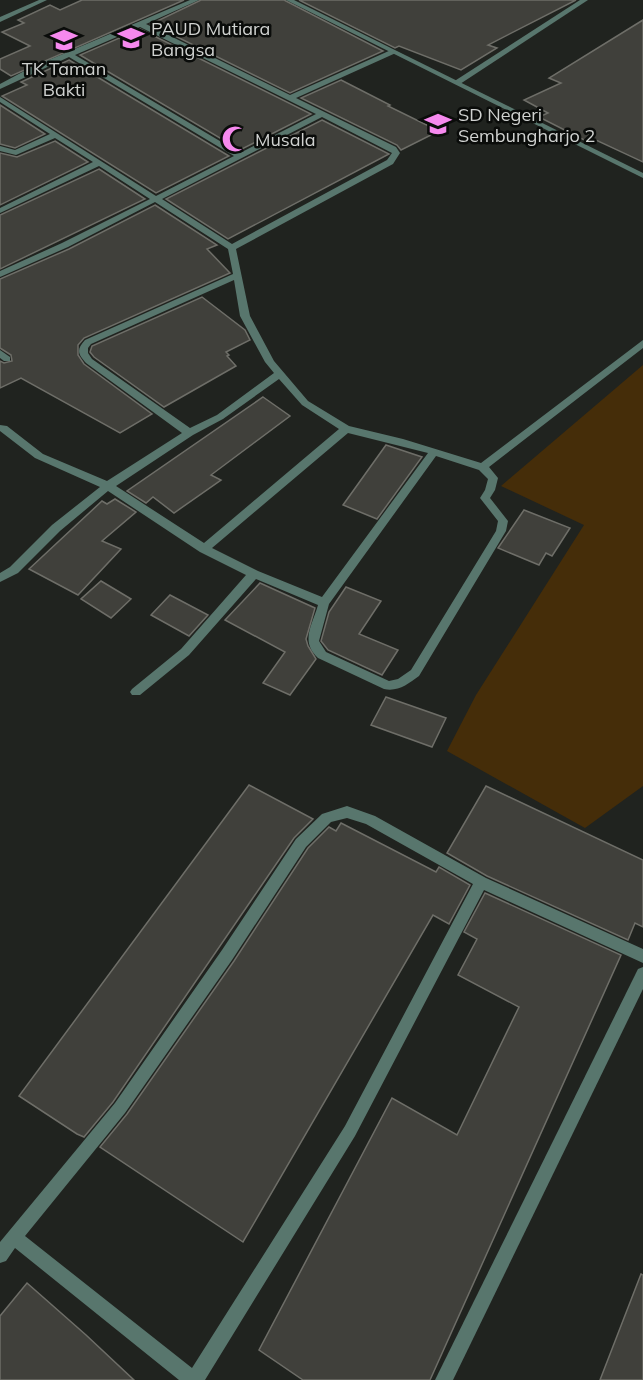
<svg xmlns="http://www.w3.org/2000/svg" width="643" height="1380" viewBox="0 0 643 1380" font-family="Mulish,sans-serif">
	<style>
		.green { fill: #452d09 }
		.building { fill: #40403b; stroke: #6e6e68; stroke-width: 1.5 }
		.lines { fill: none; stroke-linecap: round; stroke-linejoin: round }
		.minor { fill: #58766d; fill-rule: evenodd }
		.tertiary { fill: #58766d; fill-rule: evenodd }
		.labels { text-anchor: middle; dominant-baseline: central; stroke-width: 5; stroke-linejoin: round; paint-order: stroke }
		.far-poi-label { font-size: 18px; fill: #d0d2d0; stroke: #0a0c0a; text-anchor: start }
	</style>
	<rect width="100%" height="100%" fill="#20231f"/>
	<!-- green -->
	<path class="green" d="M643 365V786L585 828 447 751 476 695 584 525 501 486Z"/>
	<!-- building -->
	<g class="building">
		<path d="M82 0H184L11 76 0 69V59L30 46 2 32 24 23 18 20 50 5 60 10Z"/>
		<path d="M201 0H284L383 51 290 93 151 24Z"/>
		<path d="M299 0H576L488 45 497 48 461 70 399 46 395 48Z"/>
		<path d="M643 20V162L596 140 590 143 539 117 548 113 524 100 561 83 549 78Z"/>
		<path d="M140 29 311 114 240 150 80 55Z"/>
		<path d="M69 60 229 156 156 193 2 96 27 85 21 82Z"/>
		<path d="M341 80 390 105 388 106 439 131 401 150 397 145 301 98Z"/>
		<path d="M0 105 45 134 15 148 0 144Z"/>
		<path d="M322 120 389 154 228 239 166 199Z"/>
		<path d="M55 141 88 162 0 205V153L17 157Z"/>
		<path d="M99 169 145 199 0 269V215Z"/>
		<path d="M155 205 217 245 207 249 230 273 84 338 78 345V355L84 364 152 414 120 433 21 378 0 388V361L4 363 12 361 11 355 0 348V279L69 249Z"/>
		<path d="M202 297 245 330 250 340 226 352 229 355 227 356 236 366 164 407 94 357 90 352 92 346Z"/>
		<path d="M263 397 290 416 211 475 221 480 174 513 153 497 146 503 127 491Z"/>
		<path d="M386 445 422 457 377 519 343 505Z"/>
		<path d="M115 499 136 512 102 541 121 549 78 595 29 569 102 501 107 504Z"/>
		<path d="M524 510 570 528 552 556 546 553 539 565 498 548Z"/>
		<path d="M101 581 131 599 111 618 81 599Z"/>
		<path d="M260 583 315 608 306 639 308 646 316 659 290 695 263 683 285 652 225 620Z"/>
		<path d="M346 587 381 601 359 634 398 650 382 675 328 650 321 641 329 612Z"/>
		<path d="M170 595 208 615 189 636 151 615Z"/>
		<path d="M386 697 446 718 432 747 371 725Z"/>
		<path d="M249 785 313 819 294 838 113 1102 84 1137 77 1134 19 1096Z"/>
		<path d="M486 786 643 860V927L635 923 628 940 487 876 447 853Z"/>
		<path d="M341 823 436 872 439 867 470 885 449 924 433 915 243 1242 100 1147 127 1114 234 961 308 848 329 827 336 831Z"/>
		<path d="M485 893 621 955 430 1380H303L259 1350 392 1098 457 1135 519 1007 458 975 477 939 464 932Z"/>
		<path d="M641 1274 643 1275V1380H600Z"/>
		<path d="M27 1283 86 1335 134 1380H0V1316Z"/>
	</g>
	<g class="lines">
		<!-- minor -->
		<g class="minor">
			<path d="M39 0H47L0 22V17Z"/>
			<path d="M190 0H199L146 24 290 95 391 50 398 52 296 98 396 147 400 153 393 164 236 249 250 316 274 361 308 401 349 426 403 439 481 463 643 340V348L489 467 498 478 495 490 490 498 508 521 506 531 419 676C408 684 398 692 384 689L318 658C300 641 312 626 318 605L256 579 189 655 140 695H132L130 692 132 689 181 649 246 575 200 552 108 491 60 531 18 573 0 582V573L10 567 52 525 100 487 35 458 0 431V425L7 426 43 454 107 481 182 433 86 363C78 354 76 350 85 340L233 274 228 249 155 202 68 247 0 277V271L62 243 150 199 99 166 0 213V208L93 162 55 138 16 155 0 151V146L15 150 50 134 0 102V97L156 196 234 156 69 57 0 89V84L30 68ZM140 27 316 114 240 153 75 55ZM322 117 392 153 387 160 232 244 162 199ZM234 280 240 316 265 362 274 373 217 415 190 428 92 359 88 353V348L91 344ZM279 379 302 405 339 429 204 543 116 486 193 435 223 419ZM348 433 428 453 322 597 258 571 212 548ZM436 456 479 470 488 479 485 490 480 498 498 521 496 531 411 670 398 679 389 681 326 652 319 641 329 604Z"/>
			<path d="M580 0H588L460 84 453 82Z"/>
			<path d="M0 350 10 357V361H4L0 358Z"/>
			<path d="M347 806 375 816 486 878 643 949V963L484 890 355 1136 205 1380H179L15 1248 6 1261 0 1263V1242L115 1103 222 950 296 839 322 814ZM347 818 366 824 473 884 345 1126 192 1368 25 1236 125 1113 232 960 306 847 331 822Z"/>
			<path d="M643 967V989L453 1380H435L638 969Z"/>
		</g>
		<!-- tertiary -->
		<path class="tertiary" d="M286 0H294L643 173V178Z"/>
	</g>
	<!-- icons -->
	<defs>
		<g id="school-bare" transform="scale(2.07)"><path d="M0-5L7-2L0 1L-7-2ZM-4 1L0 2.5L4 1V4Q0 6-4 4Z" fill="#f689ee" stroke="#0a0c0a" stroke-width="2.5" paint-order="stroke"/></g>
		<g id="mosque-bare" transform="scale(2.07)"><path d="M3.5-4.9A6 6 0 1 0 3.5 4.9A5 5 0 1 1 3.5-4.9Z" fill="#f689ee" stroke="#0a0c0a" stroke-width="2.5" paint-order="stroke"/></g>
	</defs>
	<g fill-rule="evenodd">
		<use href="#school-bare" x="131" y="38"/>
		<use href="#school-bare" x="64" y="40"/>
		<use href="#school-bare" x="438" y="124"/>
		<use href="#mosque-bare" x="235" y="139"/>
	</g>
	<g class="labels">
		<!-- far-poi labels -->
		<g class="far-poi-label">
			<text x="151" y="28">PAUD Mutiara<tspan x="151" dy="21">Bangsa</tspan></text>
			<text x="64" y="68" text-anchor="middle">TK Taman<tspan x="64" dy="21">Bakti</tspan></text>
			<text x="458" y="114">SD Negeri<tspan x="458" dy="21">Sembungharjo 2</tspan></text>
			<text x="255" y="139">Musala</text>
		</g>
	</g>
</svg>
